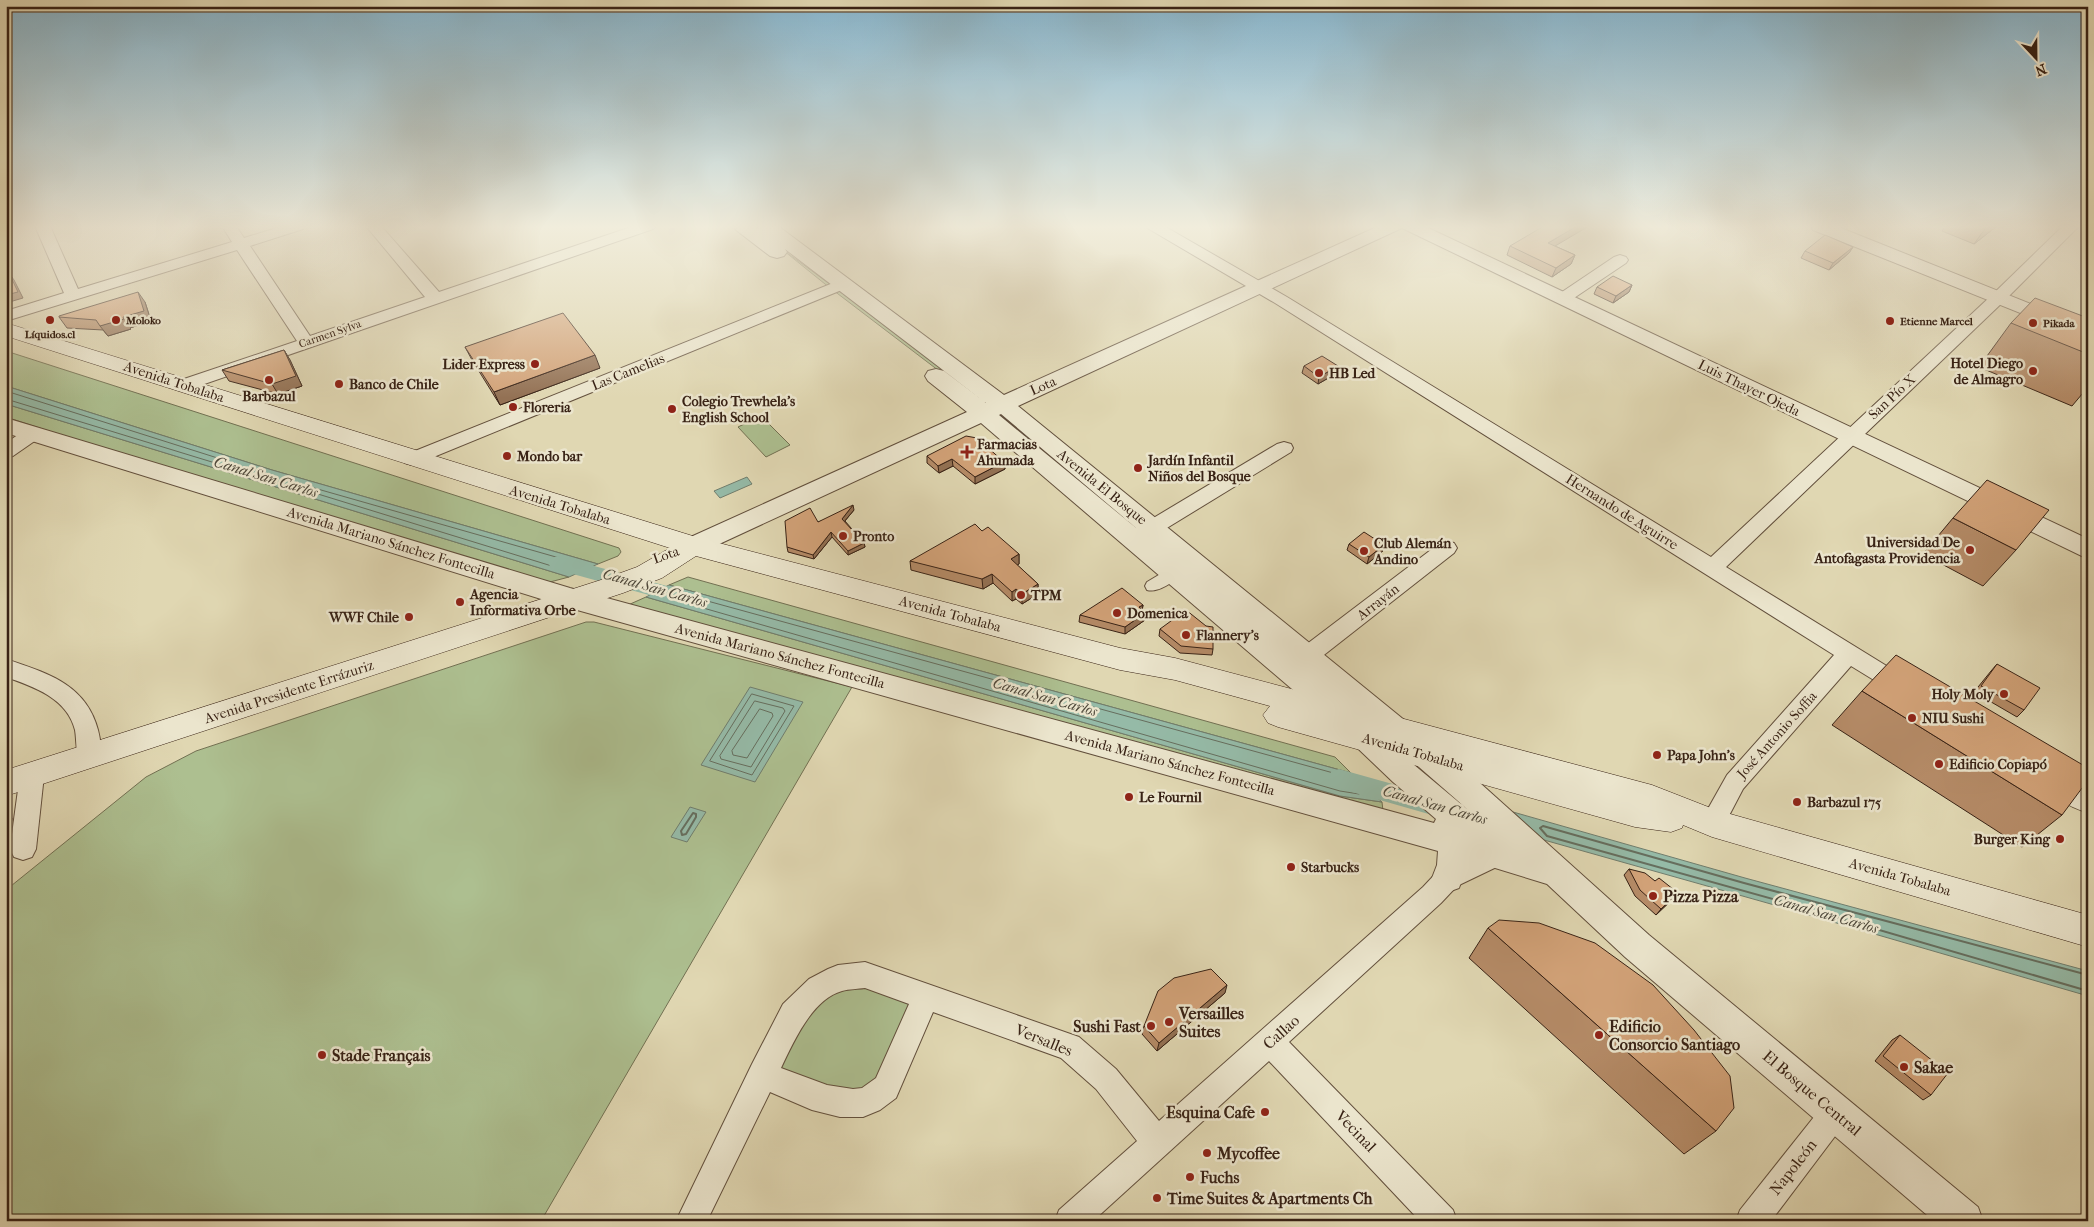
<svg xmlns="http://www.w3.org/2000/svg" width="2094" height="1227" viewBox="0 0 2094 1227" font-family="'IM FELL French Canon',serif">
	<style>
		.green { fill: #adbf90; stroke: #727052 }
		.water { fill: #95baa7; stroke: #707d6d }
		.lines { fill: none; stroke-linecap: round; stroke-linejoin: round }
		.shore-far1 { stroke: #666e5e; stroke-width: 1 }
		.shore { stroke: #666e5e; stroke-width: 2 }
		.canal { fill: #95baa7; fill-rule: evenodd }
		.pedestrian-casing { stroke: #624f3c; stroke-width: 2 }
		.minor-casing { stroke: #624f3c; stroke-width: 2 }
		.tertiary-casing { stroke: #624f3c; stroke-width: 2 }
		.secondary-casing { stroke: #382215; stroke-width: 1 }
		.pedestrian { fill: #ebe5cd; fill-rule: evenodd }
		.minor { fill: #ebe5cd; fill-rule: evenodd }
		.tertiary { fill: #ebe5cd; fill-rule: evenodd }
		.secondary { fill: #ebe5cd; fill-rule: evenodd }
		.wall { fill: #b58b67; stroke: #382215 }
		.shaded-wall { fill: #937154; stroke: #382215 }
		.building { fill: #d2a278; stroke: #382215 }
		.poi-dot { fill: #8f2418; stroke: #ebe5cd; stroke-width: 2 }
		.labels { text-anchor: middle; dominant-baseline: central; stroke-width: 5; stroke-linejoin: round; paint-order: stroke }
		.far-poi-label { font-size: 11px; font-weight: bold; fill: #382215; stroke: #ebe5cd; text-anchor: start }
		.far-street-label { font-size: 11px; fill: #382215; stroke: #ebe5cd }
		.poi-label { font-size: 14px; font-weight: bold; fill: #382215; stroke: #ebe5cd; text-anchor: start }
		.street-label { font-size: 14px; fill: #382215; stroke: #ebe5cd }
		.water-label { font-size: 15px; font-style: italic; fill: #4f483a; stroke: #ebe5cd }
		.near-poi-label { font-size: 16px; font-weight: bold; fill: #382215; stroke: #ebe5cd; text-anchor: start }
		.near-street-label { font-size: 16px; fill: #382215; stroke: #ebe5cd }
	</style>
	<rect width="100%" height="100%" fill="#e0d7b2"/>
	<filter id="stains"><feTurbulence type="fractalNoise" baseFrequency=".004" numOctaves="4"/><feColorMatrix values="0 0 0 0 .2 0 0 0 0 .09 0 0 0 0 .02 0 0 0 .5 -.17"/></filter>
	<radialGradient id="worn" r=".72"><stop offset=".6" stop-color="#630" stop-opacity="0"/><stop offset="1" stop-color="#630" stop-opacity=".3"/></radialGradient>
	<!-- green -->
	<g class="green">
		<path d="M753 226H756L786 252 974 390 1274 641 968 393 825 284Z"/>
		<path d="M6 351 619 548 621 552 618 556 598 564 272 470 6 386Z"/>
		<path d="M6 404 569 577 550 582 349 529 6 417Z"/>
		<path d="M761 416 790 445 766 457 738 427Z"/>
		<path d="M688 577 1335 757 1351 773 669 585Z"/>
		<path d="M646 597 1340 796 1382 802 1384 820 628 605Z"/>
		<path d="M586 622H594L852 687 541 1221H6V890L146 777 196 751Z"/>
		<path d="M866 982 917 1001 880 1086 862 1097 773 1071 799 1016 827 992Z"/>
	</g>
	<!-- water -->
	<g class="water">
		<path d="M6 386 272 470 598 564 569 577 6 404Z"/>
		<path d="M747 477 752 484 720 498 714 491Z"/>
		<path d="M669 585 1351 773 1382 802 1340 796 646 597Z"/>
		<path d="M750 687 803 702 755 782 701 765Z"/>
		<path d="M690 807 706 812 687 842 671 837Z"/>
		<path d="M1513 812 1745 878 2088 971V996L1785 908 1544 840Z"/>
	</g>
	<g class="lines">
		<!-- shore-far1 -->
		<g class="shore-far1">
			<path d="M6 391 227 461 228 464 225 466 6 399"/>
			<path d="M293 482 577 563 579 566 568 571 292 486 290 483Z"/>
			<path d="M671 591 1348 777 1362 792 1359 794 1340 791 665 597V593Z"/>
			<path d="M752 694 794 706 752 775 710 761Z"/>
			<path d="M755 701 783 708 785 711 751 767 721 759 720 756Z"/>
			<path d="M760 709 772 713 773 716 747 758 733 755 732 751Z"/>
		</g>
		<!-- shore -->
		<g class="shore">
			<path d="M693 813 696 814V817L686 834 682 835 681 831Z"/>
			<path d="M2088 975 1744 883 1543 826 1540 828 1547 836 1787 903 2088 991"/>
		</g>
		<!-- canal -->
		<g class="canal">
			<path d="M558 556 685 591 692 593 695 598 692 603 685 605 551 568 548 563 551 558Z"/>
			<path d="M1339 769 1439 797 1447 800 1450 807 1447 814 1439 817 1331 786 1328 779 1331 772Z"/>
		</g>
		<!-- pedestrian casing -->
		<g class="pedestrian-casing">
			<path id="pedestrian" d="M1172 567 1178 569 1180 573C1175 582 1158 593 1147 590L1145 586 1147 582Z"/>
		</g>
		<!-- minor casing -->
		<g class="minor-casing">
			<g id="minor">
				<path d="M35 226H50L78 289 232 242 222 226H236L244 238 283 226H305L303 229 250 246 310 336 425 297 366 226H381L439 292 634 226H656L653 229 184 391 178 389 175 385 178 381 297 341 237 250 6 321V311L64 293Z"/>
				<path d="M1146 226H1164L1287 297 1711 557 1992 295 2063 226H2079L2004 301 1726 567 1911 681 1914 687 1911 693 1903 696 1895 693 1851 666 1743 789 1721 831 1712 834 1703 831 1700 823 1727 775 1834 655 1275 303 1149 229Z"/>
				<path d="M1620 255 1626 257 1628 260 1626 263 1568 302H1556L1554 299 1556 296 1614 257Z"/>
				<path d="M843 279 849 281 851 284 849 287 419 463 412 465 405 463 403 459 405 455Z"/>
				<path d="M32 428 39 430 41 434 39 438 13 456 6 458V443L25 430Z"/>
				<path d="M1284 442 1291 444 1293 448 1291 452 1144 542 1137 544 1130 542 1127 537 1130 532 1277 444Z"/>
				<path d="M1447 541 1454 543 1457 548 1454 553 1315 662 1307 665 1299 662 1296 656 1299 650 1440 543Z"/>
				<path d="M6 659C47 673 86 684 98 730 101 741 102 754 97 764L89 767 81 764C75 753 77 741 75 730 67 698 34 687 6 677Z"/>
				<path d="M32 765 40 768 44 775 36 849 32 857 23 860 14 857 10 849 20 775 24 768Z"/>
				<path d="M2052 771 2088 790V813C2073 808 2047 796 2040 781L2044 774Z"/>
				<path d="M1498 843 1507 846 1511 854 1507 862 1457 886 1441 903 1289 1042 1453 1210 1457 1221H1420L1269 1061 1093 1221H1055L1059 1210 1137 1141 1096 1089 1061 1058 933 1012 896 1098 880 1110 863 1117H840L812 1110 770 1092 707 1221H676L752 1064 783 1004 809 979 828 969 838 965 865 962 1079 1037 1116 1069 1159 1121 1423 887 1439 870ZM865 988 909 1004 876 1078 862 1088 853 1089 827 1085 781 1068C793 1043 812 999 842 991 849 989 858 989 865 988Z"/>
				<path d="M1835 1098 1845 1103 1850 1113 1845 1123 1771 1221H1736L1740 1210 1825 1103Z"/>
			</g>
		</g>
		<!-- tertiary casing -->
		<g class="tertiary-casing">
			<g id="tertiary">
				<path d="M734 226H754L759 229 757 226H778L1004 395 1379 226H1424L2088 539V559L1402 228 1018 406 1403 719 1480 783 1649 935 1978 1207 1983 1221H1934L1625 957 1547 884 1469 860 1459 888 1448 892 1437 888 1432 878 1437 865 1438 851 570 608 6 433V418L570 588 1434 823 1436 819 1393 782 1327 719 981 423 702 552 693 555 684 552 681 546 684 540 967 412 928 381 925 376 928 371 936 369 944 371 986 403 785 249 787 252 784 256 777 258 770 256 736 230ZM1001 414 1141 532 999 415ZM1373 727 1458 801 1468 810 1413 764Z"/>
				<path d="M1811 226H1836L2088 327V340L1813 230Z"/>
			</g>
		</g>
		<!-- secondary casing -->
		<g class="secondary-casing">
			<path id="secondary" d="M6 323 696 537 1120 648 1175 658 1652 785 1716 810 2088 915V947L1712 837 1683 825 1682 828 1671 832 1635 827 1278 727 1268 723 1263 715 1270 706 1175 680 1120 670 696 556 662 578 623 593 6 796V770L604 579 637 567 670 548 6 336Z"/>
		</g>
		<!-- pedestrian -->
		<use href="#pedestrian" class="pedestrian"/>
		<!-- minor -->
		<use href="#minor" class="minor"/>
		<!-- tertiary -->
		<use href="#tertiary" class="tertiary"/>
		<!-- secondary -->
		<use href="#secondary" class="secondary"/>
	</g>
	<!-- wall -->
	<g class="wall">
		<path d="M1945 226H1997L1974 244 1942 231Z"/>
		<path d="M1510 246H1555L1575 255 1571 264 1552 277 1507 255Z"/>
		<path d="M1853 247 1849 253 1829 270 1801 258 1805 251Z"/>
		<path d="M1632 285 1629 292 1613 303 1594 294 1597 287Z"/>
		<path d="M145 302 151 321 130 328 131 329 108 336 103 330 67 328 59 317Z"/>
		<path d="M2088 318V387L2072 406 1979 367 2011 323Z"/>
		<path d="M465 347 600 368 500 405 472 360Z"/>
		<path d="M284 350 290 360 302 386 278 394 229 381 222 370Z"/>
		<path d="M1304 366 1337 373 1318 384 1302 373Z"/>
		<path d="M927 456 1004 462 1005 469 975 484 953 466 939 473 927 463Z"/>
		<path d="M854 510 845 521 864 543 865 547 848 555 832 537 814 559 788 552 787 547 818 522Z"/>
		<path d="M1953 518 2016 550 1983 586 1923 554Z"/>
		<path d="M982 531 1019 554V564L1017 565 1038 584V594L1022 604 1016 599 1012 601 993 583 983 589 911 570 910 561Z"/>
		<path d="M1349 544 1384 545 1382 552 1367 564 1347 550Z"/>
		<path d="M1143 605 1142 611 1145 620 1125 634 1079 622 1080 615Z"/>
		<path d="M1160 629 1213 649 1212 655 1180 653 1159 636Z"/>
		<path d="M1997 664 2024 710 2017 717 1974 692 1991 671Z"/>
		<path d="M1862 691 2062 815 2022 847 1832 725Z"/>
		<path d="M1629 869 1655 881 1678 893 1656 915 1635 896 1624 875Z"/>
		<path d="M1488 928 1716 1131 1684 1154 1469 958Z"/>
		<path d="M1225 993 1157 1051 1142 1034 1144 1026Z"/>
		<path d="M1900 1035 1931 1095 1923 1100 1875 1061 1892 1040Z"/>
	</g>
	<!-- shaded-wall -->
	<g class="shaded-wall">
		<path d="M1577 226H1589L1545 252 1548 243Z"/>
		<path d="M1987 226H1997L1974 244Z"/>
		<path d="M1853 247 1849 253 1829 270 1833 263Z"/>
		<path d="M1575 255 1571 264 1552 277 1556 268Z"/>
		<path d="M9 273 14 280 23 298 6 303V295Z"/>
		<path d="M1632 285 1629 292 1613 303 1616 296Z"/>
		<path d="M138 292 145 302 151 321 130 328 131 329 108 336 100 326 123 317Z"/>
		<path d="M284 350 290 360 302 386 278 394 272 384Z"/>
		<path d="M595 355 600 368 500 405 494 392Z"/>
		<path d="M1338 366 1337 373 1318 384 1319 377Z"/>
		<path d="M952 459 953 466 939 473 938 466Z"/>
		<path d="M1004 462 1005 469 975 484V477Z"/>
		<path d="M853 505 854 510 843 523 842 519Z"/>
		<path d="M831 532 832 537 814 559 813 555Z"/>
		<path d="M864 543 865 547 848 555V551Z"/>
		<path d="M1384 545 1382 552 1367 564 1369 557Z"/>
		<path d="M1019 554V564L1011 569V559Z"/>
		<path d="M992 574 993 583 983 589 982 579Z"/>
		<path d="M1038 584V594L1022 604V594Z"/>
		<path d="M1016 589V599L1012 601V592Z"/>
		<path d="M1143 605 1142 611 1139 607Z"/>
		<path d="M1145 613V620L1125 634V627Z"/>
		<path d="M6 813 12 818 9 839 6 840Z"/>
		<path d="M1678 893 1673 899 1656 915 1661 909Z"/>
		<path d="M1227 985 1225 993 1157 1051 1159 1043Z"/>
	</g>
	<!-- building -->
	<g class="building">
		<path d="M1544 226H1577L1548 243 1575 255 1556 268 1510 246Z"/>
		<path d="M1825 235 1853 247 1833 263 1805 251Z"/>
		<path d="M9 273 18 292 6 295V274Z"/>
		<path d="M1613 276 1632 285 1616 296 1597 287Z"/>
		<path d="M138 292 144 311 123 317 124 319 100 326 96 320 59 317V316Z"/>
		<path d="M2035 298 2088 318V354L2011 323Z"/>
		<path d="M563 313 595 355 494 392 465 347Z"/>
		<path d="M284 350 296 376 272 384 222 370Z"/>
		<path d="M1322 356 1338 366 1319 377 1304 366Z"/>
		<path d="M966 436 977 438 1004 462 975 477 952 459 938 466 927 456Z"/>
		<path d="M1987 480 2049 510 2016 550 1953 518Z"/>
		<path d="M853 505 842 519 864 543 848 551 831 532 813 555 787 547 785 521 810 508 818 522Z"/>
		<path d="M975 524 982 531 988 527 1019 554 1011 559 1038 584 1022 594 1016 589 1012 592 992 574 982 579 910 561Z"/>
		<path d="M1364 532 1384 545 1369 557 1349 544Z"/>
		<path d="M1122 588 1143 605 1139 607 1145 613 1125 627 1080 615Z"/>
		<path d="M1186 610 1206 626 1213 627V649L1181 646 1160 629Z"/>
		<path d="M1896 655 2088 768V780L2062 815 1862 691Z"/>
		<path d="M1997 664 2040 688 2024 710 1981 686Z"/>
		<path d="M1629 869 1645 873 1655 881 1659 878 1678 893 1661 909 1640 890Z"/>
		<path d="M1499 920 1539 923 1595 943 1653 985 1694 1030 1730 1076 1734 1108 1716 1131 1488 928Z"/>
		<path d="M1211 969 1227 985 1159 1043 1144 1026 1158 991 1174 978Z"/>
		<path d="M1900 1035 1948 1073 1931 1095 1883 1056Z"/>
	</g>
	<!-- sky -->
	<linearGradient id="sky" x2="0" y2="1"><stop stop-color="#87b6ce"/><stop offset="0.57" stop-color="#f1eddc"/><stop offset="1" stop-color="#f1eddc" stop-opacity="0"/></linearGradient>
	<rect width="2094" height="398" fill="url(#sky)"/>
	<!-- markers -->
	<g class="poi-dot">
		<circle cx="50" cy="320" r="5"/>
		<circle cx="116" cy="320" r="5"/>
		<circle cx="1890" cy="321" r="5"/>
		<circle cx="2033" cy="323" r="5"/>
		<circle cx="535" cy="364" r="5"/>
		<circle cx="2033" cy="371" r="5"/>
		<circle cx="1319" cy="373" r="5"/>
		<circle cx="269" cy="380" r="5"/>
		<circle cx="339" cy="384" r="5"/>
		<circle cx="513" cy="407" r="5"/>
		<circle cx="672" cy="409" r="5"/>
		<path d="M964.5 444.5h5v5h5v5h-5v5h-5v-5h-5v-5h5z"/>
		<circle cx="507" cy="456" r="5"/>
		<circle cx="1138" cy="468" r="5"/>
		<circle cx="843" cy="536" r="5"/>
		<circle cx="1970" cy="550" r="5"/>
		<circle cx="1364" cy="551" r="5"/>
		<circle cx="1021" cy="595" r="5"/>
		<circle cx="460" cy="602" r="5"/>
		<circle cx="1117" cy="613" r="5"/>
		<circle cx="409" cy="617" r="5"/>
		<circle cx="1186" cy="635" r="5"/>
		<circle cx="2004" cy="694" r="5"/>
		<circle cx="1912" cy="718" r="5"/>
		<circle cx="1657" cy="755" r="5"/>
		<circle cx="1939" cy="764" r="5"/>
		<circle cx="1129" cy="797" r="5"/>
		<circle cx="1797" cy="802" r="5"/>
		<circle cx="2060" cy="839" r="5"/>
		<circle cx="1291" cy="867" r="5"/>
		<circle cx="1653" cy="896" r="5"/>
		<circle cx="1169" cy="1022" r="5"/>
		<circle cx="1151" cy="1026" r="5"/>
		<circle cx="1599" cy="1035" r="5"/>
		<circle cx="322" cy="1055" r="5"/>
		<circle cx="1904" cy="1067" r="5"/>
		<circle cx="1265" cy="1112" r="5"/>
		<circle cx="1207" cy="1153" r="5"/>
		<circle cx="1190" cy="1177" r="5"/>
		<circle cx="1157" cy="1198" r="5"/>
	</g>
	<g class="labels">
		<!-- far-poi labels -->
		<g class="far-poi-label">
			<text x="126" y="320">Moloko</text>
			<text x="1900" y="321">Etienne Marcel</text>
			<text x="2043" y="323">Pikada</text>
			<text x="50" y="334" text-anchor="middle">Líquidos.cl</text>
		</g>
		<!-- far-street labels -->
		<g class="far-street-label">
			<text transform="translate(330 334) rotate(-19)">Carmen Sylva</text>
		</g>
		<!-- poi labels -->
		<g class="poi-label">
			<text x="2023" y="363" text-anchor="end">Hotel Diego<tspan x="2023" dy="16">de Almagro</tspan></text>
			<text x="525" y="364" text-anchor="end">Lider Express</text>
			<text x="1329" y="373">HB Led</text>
			<text x="349" y="384">Banco de Chile</text>
			<text x="269" y="396" text-anchor="middle">Barbazul</text>
			<text x="682" y="401">Colegio Trewhela's<tspan x="682" dy="16">English School</tspan></text>
			<text x="523" y="407">Floreria</text>
			<text x="977" y="444">Farmacias<tspan x="977" dy="16">Ahumada</tspan></text>
			<text x="517" y="456">Mondo bar</text>
			<text x="1148" y="460">Jardín Infantil<tspan x="1148" dy="16">Niños del Bosque</tspan></text>
			<text x="853" y="536">Pronto</text>
			<text x="1960" y="542" text-anchor="end">Universidad De<tspan x="1960" dy="16">Antofagasta Providencia</tspan></text>
			<text x="1374" y="543">Club Alemán<tspan x="1374" dy="16">Andino</tspan></text>
			<text x="470" y="594">Agencia<tspan x="470" dy="16">Informativa Orbe</tspan></text>
			<text x="1031" y="595">TPM</text>
			<text x="1127" y="613">Domenica</text>
			<text x="399" y="617" text-anchor="end">WWF Chile</text>
			<text x="1196" y="635">Flannery's</text>
			<text x="1994" y="694" text-anchor="end">Holy Moly</text>
			<text x="1922" y="718">NIU Sushi</text>
			<text x="1667" y="755">Papa John's</text>
			<text x="1949" y="764">Edificio Copiapó</text>
			<text x="1139" y="797">Le Fournil</text>
			<text x="1807" y="802">Barbazul 175</text>
			<text x="2050" y="839" text-anchor="end">Burger King</text>
			<text x="1301" y="867">Starbucks</text>
		</g>
		<!-- street labels -->
		<g class="street-label">
			<text transform="translate(628 372) rotate(-22)">Las Camelias</text>
			<text transform="translate(174 382) rotate(18)">Avenida Tobalaba</text>
			<text transform="translate(1043 386) rotate(-24)">Lota</text>
			<text transform="translate(1749 388) rotate(26)">Luis Thayer Ojeda</text>
			<text transform="translate(1892 397) rotate(-43)">San Pío X</text>
			<text transform="translate(1102 487) rotate(39)">Avenida El Bosque</text>
			<text transform="translate(560 505) rotate(17)">Avenida Tobalaba</text>
			<text transform="translate(1622 512) rotate(32)">Hernando de Aguirre</text>
			<text transform="translate(391 543) rotate(17)">Avenida Mariano Sánchez Fontecilla</text>
			<text transform="translate(666 555) rotate(-19)">Lota</text>
			<text transform="translate(1378 602) rotate(-38)">Arrayán</text>
			<text transform="translate(950 614) rotate(15)">Avenida Tobalaba</text>
			<text transform="translate(780 656) rotate(15)">Avenida Mariano Sánchez Fontecilla</text>
			<text transform="translate(289 692) rotate(-18)">Avenida Presidente Errázuriz</text>
			<text transform="translate(1777 735) rotate(-48)">José Antonio Soffia</text>
			<text transform="translate(1413 752) rotate(16)">Avenida Tobalaba</text>
			<text transform="translate(1170 763) rotate(15)">Avenida Mariano Sánchez Fontecilla</text>
			<text transform="translate(1900 877) rotate(16)">Avenida Tobalaba</text>
		</g>
		<!-- water labels -->
		<g class="water-label">
			<text transform="translate(266 477) rotate(17)">Canal San Carlos</text>
			<text transform="translate(655 588) rotate(16)">Canal San Carlos</text>
			<text transform="translate(1045 697) rotate(16)">Canal San Carlos</text>
			<text transform="translate(1435 805) rotate(16)">Canal San Carlos</text>
			<text transform="translate(1826 914) rotate(16)">Canal San Carlos</text>
		</g>
		<!-- near-poi labels -->
		<g class="near-poi-label">
			<text x="1663" y="896">Pizza Pizza</text>
			<text x="1179" y="1013">Versailles<tspan x="1179" dy="18">Suites</tspan></text>
			<text x="1141" y="1026" text-anchor="end">Sushi Fast</text>
			<text x="1609" y="1026">Edificio<tspan x="1609" dy="18">Consorcio Santiago</tspan></text>
			<text x="332" y="1055">Stade Français</text>
			<text x="1914" y="1067">Sakae</text>
			<text x="1255" y="1112" text-anchor="end">Esquina Cafe</text>
			<text x="1217" y="1153">Mycoffee</text>
			<text x="1200" y="1177">Fuchs</text>
			<text x="1167" y="1198">Time Suites &amp; Apartments Ch</text>
		</g>
		<!-- near-street labels -->
		<g class="near-street-label">
			<text transform="translate(1281 1032) rotate(-42)">Callao</text>
			<text transform="translate(1044 1040) rotate(22)">Versalles</text>
			<text transform="translate(1812 1093) rotate(40)">El Bosque Central</text>
			<text transform="translate(1356 1131) rotate(46)">Vecinal</text>
			<text transform="translate(1793 1167) rotate(-52)">Napoleón</text>
		</g>
	</g>
	<!-- margin -->
	<rect width="2094" height="1227" fill="none" stroke="#e0d7b2" stroke-width="25"/>
	<rect x="8" y="8" width="2079" height="1212" fill="none" stroke="#382215" stroke-width="2.5"/>
	<rect x="12" y="12" width="2069" height="1202" fill="none" stroke="#382215"/>
	<!-- north arrow -->
	<g transform="translate(2036 58) rotate(158)" stroke="#ebe5cd" stroke-width="4" paint-order="stroke">
	<path d="M0-4L9 19L0 12L-9 19Z" fill="#382215"/>
	<text y="-8" font-size="14" font-weight="bold" text-anchor="middle" fill="#382215">N</text>
	</g>
	<rect width="100%" height="100%" filter="url(#stains)"/>
	<rect width="100%" height="100%" fill="url(#worn)"/>
</svg>
